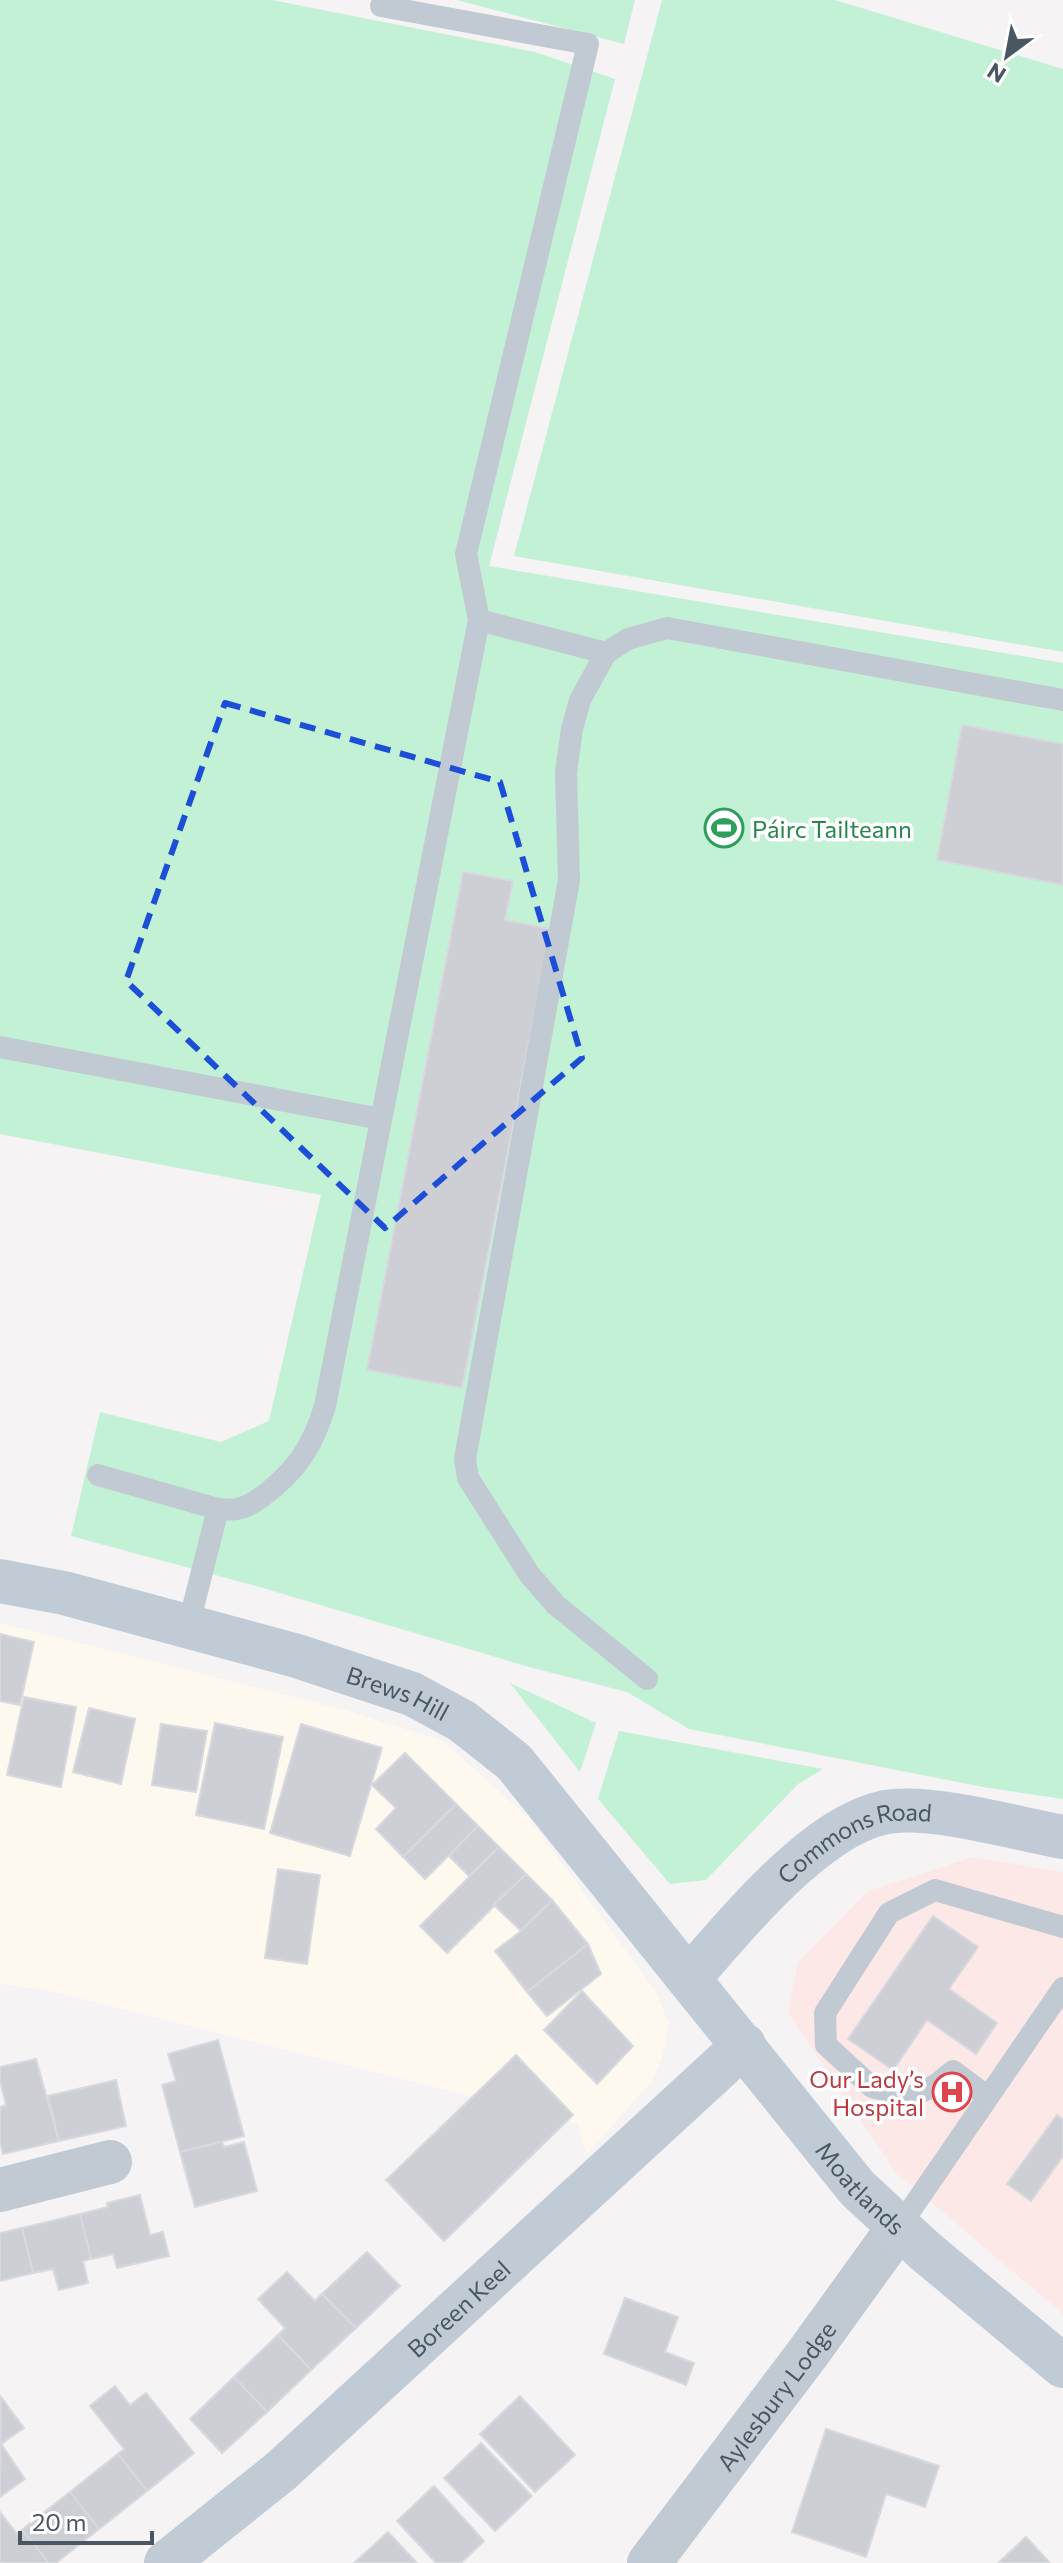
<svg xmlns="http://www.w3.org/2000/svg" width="1063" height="2563" viewBox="0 0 1063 2563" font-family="Commissioner,sans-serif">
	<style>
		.commercial { fill: #fdf9ef }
		.medical { fill: #fce8e6 }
		.green { fill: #c3f1d5 }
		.building { fill: #cdcfd5; stroke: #d7d9de; stroke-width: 2 }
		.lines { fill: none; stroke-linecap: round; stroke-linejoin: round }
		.lane { stroke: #c1cad2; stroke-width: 22 }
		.street { stroke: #c1cad2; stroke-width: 44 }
		.secondary { stroke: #c1cbd6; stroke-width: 44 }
		.marked { fill: none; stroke: #1d4ed8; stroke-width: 6; stroke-dasharray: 16 10; stroke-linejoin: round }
		.labels { text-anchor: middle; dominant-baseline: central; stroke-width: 7; stroke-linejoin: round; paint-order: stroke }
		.leisure-label { font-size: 24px; fill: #27864d; stroke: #fff; text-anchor: start }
		.street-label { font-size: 24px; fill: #4a5661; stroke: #fff }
		.health-label { font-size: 24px; fill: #be3a42; stroke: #fff; text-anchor: end }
	</style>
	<rect width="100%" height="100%" fill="#f5f3f3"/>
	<!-- commercial -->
	<path class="commercial" d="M0 1623 345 1710 443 1741 530 1819 656 1992 669 2024 662 2057 652 2081 586 2155 578 2123 46 1990 0 1984Z"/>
	<!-- medical -->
	<path class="medical" d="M973 1857 1063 1872V2314L896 2172 788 2013 798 1962 868 1891Z"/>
	<!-- green -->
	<g class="green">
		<path d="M0 0H272L535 52 615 79 489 566 1063 663V1799L983 1787 689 1729 627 1692 529 1667 263 1588 71 1536 100 1412 221 1442 269 1421 321 1195 0 1134Z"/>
		<path d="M457 0H635L624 44Z"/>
		<path d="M662 0H835L1063 69V652L514 556Z"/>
		<path d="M510 1683 596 1723 580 1772Z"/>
		<path d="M619 1731 823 1769 798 1784 706 1880 670 1884 598 1799Z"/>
	</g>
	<!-- building -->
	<g class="building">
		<path d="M962 725 1063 744V885L937 860Z"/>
		<path d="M463 872 513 881 505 920 551 929 462 1388 367 1370Z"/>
		<path d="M0 1634 34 1642 20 1705 0 1701Z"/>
		<path d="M24 1697 76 1707 61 1787 7 1775Z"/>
		<path d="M89 1708 135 1719 121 1784 73 1772Z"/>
		<path d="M215 1723 283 1737 264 1829 196 1815Z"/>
		<path d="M161 1724 207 1731 196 1792 152 1785Z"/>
		<path d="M301 1724 382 1748 350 1856 270 1833Z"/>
		<path d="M405 1753 456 1804 403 1857 376 1829 396 1808 372 1785Z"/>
		<path d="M456 1804 478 1826 425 1879 403 1857Z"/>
		<path d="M478 1826 499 1847 469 1876 449 1856Z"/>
		<path d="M499 1847 526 1874 447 1953 420 1926Z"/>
		<path d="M278 1869 320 1875 307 1964 265 1958Z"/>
		<path d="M526 1874 552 1900 521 1931 494 1905Z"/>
		<path d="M552 1900 588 1944 527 1992 495 1951 521 1931Z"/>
		<path d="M933 1916 978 1947 949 1989 997 2023 976 2054 927 2020 893 2070 848 2039Z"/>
		<path d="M588 1944 601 1974 547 2016 527 1992Z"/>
		<path d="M582 1991 633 2046 597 2084 544 2030Z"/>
		<path d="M218 2040 244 2136 180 2152 162 2085 176 2081 168 2054Z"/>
		<path d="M516 2055 573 2115 444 2241 386 2180Z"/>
		<path d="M36 2059 59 2141 3 2154 0 2142V2107L6 2105 0 2081V2067Z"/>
		<path d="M116 2080 126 2126 59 2141 48 2096Z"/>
		<path d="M1057 2115 1063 2120V2156L1031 2201 1007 2184Z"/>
		<path d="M222 2142 224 2147 244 2142 257 2191 195 2207 180 2152Z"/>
		<path d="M140 2195 150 2235 163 2232 169 2256 117 2268 113 2254 91 2259 80 2214 108 2207 107 2203Z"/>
		<path d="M80 2214 91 2259 83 2261 88 2283 59 2290 53 2269 33 2273 22 2228Z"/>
		<path d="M22 2228 33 2273 0 2281V2233Z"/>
		<path d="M367 2252 400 2286 356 2328 322 2294Z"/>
		<path d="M287 2272 315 2301 322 2294 356 2328 311 2370 278 2335 285 2328 258 2299Z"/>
		<path d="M625 2298 678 2317 665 2352 694 2363 686 2385 604 2354Z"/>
		<path d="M278 2335 311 2370 267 2412 234 2377Z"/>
		<path d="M234 2377 267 2412 222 2453 190 2419Z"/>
		<path d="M115 2386 130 2405 146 2393 194 2453 147 2491 118 2454 124 2449 90 2406Z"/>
		<path d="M520 2396 575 2455 535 2492 480 2434Z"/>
		<path d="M1 2397 24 2428 1 2444 25 2479 0 2497Z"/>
		<path d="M826 2429 939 2466 925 2507 886 2494 866 2557 792 2532Z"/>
		<path d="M481 2443 532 2496 495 2531 444 2478Z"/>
		<path d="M118 2454 147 2491 99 2529 70 2492Z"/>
		<path d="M434 2486 484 2541 461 2563H436L397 2521Z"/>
		<path d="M70 2492 99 2529 56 2563H49L22 2530Z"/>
		<path d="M0 2512 17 2534 22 2530 49 2563H0Z"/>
		<path d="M388 2532 417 2563H354Z"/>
		<path d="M1026 2537 1050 2563H998Z"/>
	</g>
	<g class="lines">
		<!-- lane -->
		<g class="lane">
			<path d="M479 620 606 653"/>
			<path d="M0 1047 381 1119"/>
			<path d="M98 1475 218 1509C224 1509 232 1510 237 1509 259 1505 294 1471 305 1452 314 1438 320 1422 325 1406L479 620 466 554 588 44 381 6"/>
			<path d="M188 1627 218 1509"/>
			<path d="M647 1679 556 1605 529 1574 468 1478 465 1459 569 880 566 772 572 729 580 700 606 653 628 639 667 628 1063 700"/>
			<path d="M988 2097 953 2071 937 2084 912 2097 872 2087 826 2045 825 2013 889 1913 935 1890 1063 1927"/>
			<path d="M899 2227 1063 1988"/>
		</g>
		<!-- street -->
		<g class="street">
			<path d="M0 2190 110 2162"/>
			<path id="s1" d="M649 2563 808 2353 899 2227"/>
		</g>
		<!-- secondary -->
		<g class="secondary">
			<path id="s2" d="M0 1581 64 1593 297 1656 412 1694 462 1721 514 1762 857 2188 925 2251 1063 2366"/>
			<path id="s3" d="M690 1977C736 1925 822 1817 894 1811 942 1807 1014 1828 1063 1837"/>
			<path id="s4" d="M166 2563 281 2471 744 2045"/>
		</g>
	</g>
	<!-- marked area -->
	<path class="marked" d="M225 703 500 782 582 1058 385 1228 126 981Z"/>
	<!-- icons -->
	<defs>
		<g id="stadium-ring" transform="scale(2)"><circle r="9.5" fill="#fff" stroke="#2e9e5b" stroke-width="1.5"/><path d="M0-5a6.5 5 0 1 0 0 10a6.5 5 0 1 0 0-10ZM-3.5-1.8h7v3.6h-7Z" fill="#2e9e5b"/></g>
		<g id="hospital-ring" transform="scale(2)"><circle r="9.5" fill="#fff" stroke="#e0444e" stroke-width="1.5"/><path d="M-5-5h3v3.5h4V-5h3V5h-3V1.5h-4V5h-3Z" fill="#e0444e"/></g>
	</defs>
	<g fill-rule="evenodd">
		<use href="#stadium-ring" x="724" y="828"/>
		<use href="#hospital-ring" x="952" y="2092"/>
	</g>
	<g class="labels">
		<!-- leisure labels -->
		<g class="leisure-label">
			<text x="752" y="828">Páirc Tailteann</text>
		</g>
		<!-- street labels -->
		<g class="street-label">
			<text stroke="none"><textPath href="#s2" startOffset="414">Brews Hill</textPath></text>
			<text stroke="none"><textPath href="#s3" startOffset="220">Commons Road</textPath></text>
			<text stroke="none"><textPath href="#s2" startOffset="1100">Moatlands</textPath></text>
			<text stroke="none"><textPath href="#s4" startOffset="388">Boreen Keel</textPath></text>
			<text stroke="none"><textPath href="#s1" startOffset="210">Aylesbury Lodge</textPath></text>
		</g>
		<!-- health labels -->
		<g class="health-label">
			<text x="924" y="2078">Our Lady’s<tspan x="924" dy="28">Hospital</tspan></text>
		</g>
	</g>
	<!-- north arrow -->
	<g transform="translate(1007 56) rotate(212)" stroke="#ffffff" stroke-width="6" paint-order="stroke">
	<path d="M0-6L14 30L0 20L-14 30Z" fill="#4a5661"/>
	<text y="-12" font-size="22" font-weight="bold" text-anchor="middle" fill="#4a5661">N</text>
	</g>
	<!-- scale -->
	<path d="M20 2531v12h132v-12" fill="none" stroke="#4a5661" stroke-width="4"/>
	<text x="32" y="2531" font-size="24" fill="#4a5661" stroke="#ffffff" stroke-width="6" paint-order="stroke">20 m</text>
</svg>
